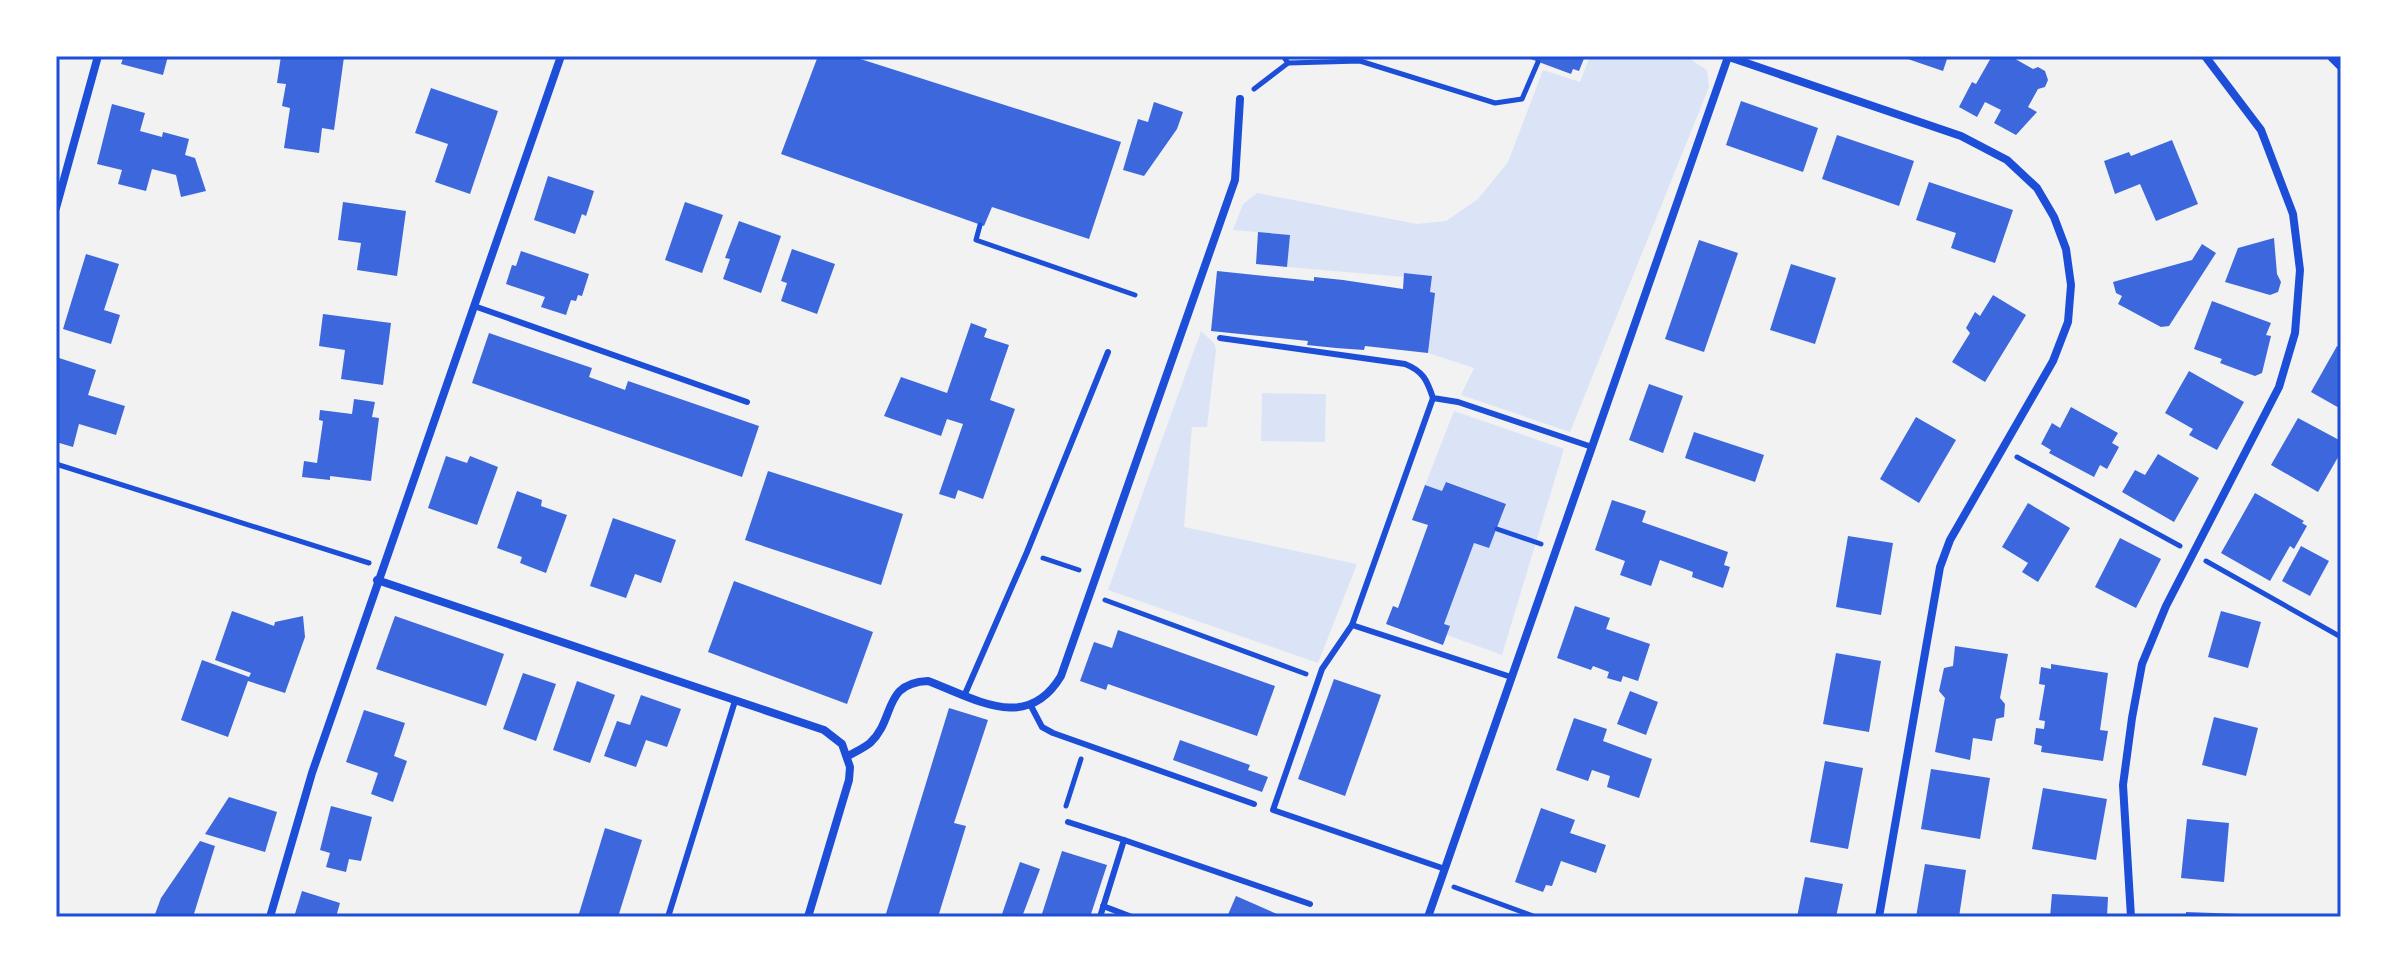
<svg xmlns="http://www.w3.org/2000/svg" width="2397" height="973" viewBox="0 0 2397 973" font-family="Overpass,sans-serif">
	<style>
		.green { fill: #dbe4f7 }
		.building { fill: #3d67dc }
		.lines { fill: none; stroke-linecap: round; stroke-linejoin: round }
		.path { stroke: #1d4ed8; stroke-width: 5 }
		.service { stroke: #1d4ed8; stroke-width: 6 }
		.minor { stroke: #1d4ed8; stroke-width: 8 }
		.neatline { fill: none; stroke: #1d4ed8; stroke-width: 3 }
	</style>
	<rect width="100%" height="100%" fill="#f2f2f2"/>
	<!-- green -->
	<g class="green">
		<path d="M1590 56H1685L1707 70 1709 87 1570 432 1461 395 1474 368 1428 353 1434 293 1430 292 1432 276 1405 273 1404 277 1287 267 1289 235 1233 230 1243 204 1257 193 1417 224 1446 221 1478 199 1508 162 1543 70 1580 82Z"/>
		<path d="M1201 331 1214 343 1216 350 1207 427H1192L1184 527 1357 564 1318 663 1108 590Z"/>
		<path d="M1262 393 1326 394 1325 442 1261 441Z"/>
		<path d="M1454 411 1564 449 1502 655 1447 635 1444 624 1474 543 1489 548 1506 504 1447 482 1442 491 1425 485Z"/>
	</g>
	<!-- building -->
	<g class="building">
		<path d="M124 56H168L163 75 121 64Z"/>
		<path d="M281 56 344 57 334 130 322 128 319 153 284 148 290 108 282 106 286 84 277 83Z"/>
		<path d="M818 56H851L1121 142 1089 239 992 207 984 226 781 154Z"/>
		<path d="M1523 56H1585L1579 71 1573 69 1571 74Z"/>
		<path d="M1899 56H1948L1943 71Z"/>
		<path d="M1992 56H2010L2033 69 2038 67 2045 71 2048 80 2045 87 2038 89 2028 107 2037 112 2016 135 1994 123 2001 110 1985 102 1977 117 1959 107 1972 82 1976 84Z"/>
		<path d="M431 88 498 111 470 194 435 182 448 144 415 133Z"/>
		<path d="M1741 101 1818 128 1803 172 1726 145Z"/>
		<path d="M1154 102 1183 112 1177 129 1144 176 1123 170 1138 119 1148 122Z"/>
		<path d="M112 104 145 113 140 131 162 137 163 132 189 139 185 155 195 158 206 191 181 197 176 175 152 169 146 191 118 184 122 170 97 164Z"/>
		<path d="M1837 135 1914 161 1899 206 1822 179Z"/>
		<path d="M2172 140 2198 204 2156 221 2140 184 2115 194 2104 161 2129 152 2131 156Z"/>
		<path d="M548 176 594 191 586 216 582 214 575 234 534 220Z"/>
		<path d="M1929 182 2013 210 1995 263 1951 248 1956 233 1916 220Z"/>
		<path d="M343 202 406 211 397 276 357 270 361 243 338 240Z"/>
		<path d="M685 202 723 215 702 273 665 260Z"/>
		<path d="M739 221 781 236 761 293 723 279 730 259 725 258Z"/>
		<path d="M1258 232 1290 235 1287 267 1256 264Z"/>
		<path d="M2274 238 2277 274 2281 282 2278 292 2270 295 2225 282 2238 248Z"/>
		<path d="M1699 240 1738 253 1704 352 1665 339Z"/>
		<path d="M2202 244 2216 253 2169 326 2161 327 2118 304 2122 296 2116 293 2113 282 2192 260Z"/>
		<path d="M792 249 835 264 817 314 781 301 787 283 781 281Z"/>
		<path d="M521 251 589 274 582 296 578 295 576 301 571 300 566 315 541 307 545 297 506 284 512 265 516 266Z"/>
		<path d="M86 254 119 264 104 310 120 315 111 344 63 329Z"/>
		<path d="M1791 264 1836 278 1815 344 1770 330Z"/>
		<path d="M1217 271 1314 281V277L1343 280 1403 289 1404 273 1432 276 1430 292 1435 293 1428 353 1365 346 1364 350 1336 348 1307 345 1308 341 1211 331Z"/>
		<path d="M1993 295 2026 315 1985 382 1952 362 1970 333 1966 328 1975 312 1980 316Z"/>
		<path d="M2212 301 2271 323 2266 335 2271 336 2262 373 2255 376 2220 363 2222 359 2194 349Z"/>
		<path d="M323 314 391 323 383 385 341 379 345 350 319 346Z"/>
		<path d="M971 323 987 329 984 337 1009 345 990 400 1015 409 983 499 958 490 955 499 939 494 963 424 947 419 941 436 884 416 901 377 947 393Z"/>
		<path d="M489 333 592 368 589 377 625 390 628 381 759 426 742 477 472 383Z"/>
		<path d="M2337 346 2341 348V409L2311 392Z"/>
		<path d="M56 357 96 370 88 395 125 406 116 435 79 424 73 447 56 442Z"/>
		<path d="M2189 371 2244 402 2217 450 2189 435 2193 429 2165 413Z"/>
		<path d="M1649 384 1683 396 1663 453 1629 440Z"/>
		<path d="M354 399 375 402 372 417 379 418 371 481 330 476V480L302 477 304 461 317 463 323 421 319 420 320 410 352 414Z"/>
		<path d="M2071 407 2118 433 2112 443 2119 447 2107 469 2100 465 2094 477 2049 453 2051 450 2041 444 2052 423 2060 428Z"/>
		<path d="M1916 417 1956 440 1919 503 1880 479Z"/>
		<path d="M2298 418 2341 441V452L2318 492 2271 465Z"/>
		<path d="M1694 432 1764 455 1755 482 1685 458Z"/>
		<path d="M2158 454 2199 478 2174 522 2122 492 2135 470 2145 475Z"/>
		<path d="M446 456 467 463 470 456 498 467 477 525 428 508Z"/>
		<path d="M768 471 903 514 881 585 745 540Z"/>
		<path d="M1446 482 1506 504 1489 548 1474 543 1444 624 1450 626 1443 645 1386 624 1393 606 1398 608 1428 525 1412 520 1425 485 1442 491Z"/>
		<path d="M517 491 542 500 541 506 567 515 546 573 520 563 522 557 497 548Z"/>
		<path d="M2255 493 2304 521 2302 523 2307 526 2294 549 2290 546 2270 581 2221 553Z"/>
		<path d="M1612 500 1646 511 1642 522 1728 552 1724 565 1730 567 1723 588 1692 577 1693 572 1660 560 1651 586 1620 575 1625 561 1595 550Z"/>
		<path d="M2028 503 2070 528 2038 582 2022 572 2028 563 2002 547Z"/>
		<path d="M613 518 676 540 661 583 635 574 626 598 590 586Z"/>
		<path d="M1848 536 1893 543 1881 615 1836 607Z"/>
		<path d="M2120 538 2161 559 2136 608 2095 587Z"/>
		<path d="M2301 546 2329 561 2310 596 2282 581Z"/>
		<path d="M734 581 873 632 847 704 708 652Z"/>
		<path d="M1575 606 1610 618 1606 629 1650 644 1638 681 1623 676 1621 682 1607 678 1609 672 1593 666 1591 670 1557 658Z"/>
		<path d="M232 611 274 626 275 622 303 616 305 637 285 693 248 681 228 737 181 720 202 660 249 677 251 673 215 660Z"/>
		<path d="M2221 611 2261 622 2248 668 2208 657Z"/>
		<path d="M395 616 504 654 486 706 376 669Z"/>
		<path d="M1118 630 1275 686 1257 736 1108 684 1106 690 1080 681 1094 642 1112 648Z"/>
		<path d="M1955 646 2008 654 2000 698 2005 704 2004 717 1996 719 1992 741 1973 738 1970 760 1935 752 1945 698 1939 691 1944 668 1953 666Z"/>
		<path d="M1836 653 1881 661 1869 732 1823 724Z"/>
		<path d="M2051 664 2108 673 2100 730 2108 731 2103 761 2041 752 2042 746 2034 744 2036 728 2044 729 2045 721 2039 720 2045 685 2039 684 2041 667 2051 669Z"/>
		<path d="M523 673 556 684 536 741 503 729Z"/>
		<path d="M1334 679 1381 695 1345 796 1298 779Z"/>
		<path d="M577 681 615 695 590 763 553 750Z"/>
		<path d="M1630 691 1658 702 1646 735 1617 724Z"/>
		<path d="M641 695 681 709 667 747 646 740 636 767 604 756 617 721 630 725Z"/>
		<path d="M949 708 988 720 954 823 966 826 938 917H885Z"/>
		<path d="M364 710 405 723 394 756 407 761 393 802 371 794 378 773 346 762Z"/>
		<path d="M2214 717 2258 728 2246 776 2202 765Z"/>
		<path d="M1574 718 1607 729 1603 741 1652 759 1639 798 1607 787 1610 776 1592 770 1588 781 1556 770Z"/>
		<path d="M1180 740 1250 765 1248 770 1268 777 1262 792 1173 760Z"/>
		<path d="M1825 761 1863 768 1848 849 1810 842Z"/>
		<path d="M1931 769 1990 778 1980 839 1921 829Z"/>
		<path d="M2043 788 2107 799 2096 860 2032 849Z"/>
		<path d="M229 797 277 812 265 852 205 834Z"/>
		<path d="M331 806 372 817 361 861 349 859 346 872 326 867 330 853 320 850Z"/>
		<path d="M1541 808 1575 820 1570 833 1606 845 1596 873 1561 861 1552 886 1546 885 1543 892 1515 882Z"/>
		<path d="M2187 819 2229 823 2224 882 2181 878Z"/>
		<path d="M605 828 642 840 618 917H578Z"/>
		<path d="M200 841 215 846 193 917H154L161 898Z"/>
		<path d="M1062 851 1107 865 1090 917H1041Z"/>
		<path d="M1020 862 1040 869 1022 917H1001Z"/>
		<path d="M1925 864 1966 870 1959 917H1916Z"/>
		<path d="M1805 877 1843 884 1836 917H1797Z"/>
		<path d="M302 891 340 903 336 917H294Z"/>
		<path d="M2052 894 2108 897 2107 917H2050Z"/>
		<path d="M1236 896 1284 917H1227Z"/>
		<path d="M2186 912 2242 914V917H2186Z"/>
	</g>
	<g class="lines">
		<!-- path -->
		<g class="path">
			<path d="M1283 56 1288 63 1360 61 1495 103 1522 99 1538 62"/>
			<path d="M1254 89 1288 63"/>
			<path d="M980 225 976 240 1135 295"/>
			<path d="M2017 457 2180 546"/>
			<path d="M56 464 369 563"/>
			<path d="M1497 529 1541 544"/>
			<path d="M1043 558 1079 570"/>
			<path d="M2206 561 2341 637"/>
			<path d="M1105 600 1306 674"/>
			<path d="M1066 806 1081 759"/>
			<path d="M1454 887 1536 917"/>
		</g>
		<!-- service -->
		<g class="service">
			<path d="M474 306 747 402"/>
			<path d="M1220 338 1405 364C1423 371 1427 380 1433 398L1458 402 1592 447"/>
			<path d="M1433 398 1352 625 1322 669 1273 810 1445 869"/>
			<path d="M1352 625 1511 677"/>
			<path d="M965 694 1027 552 1108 352"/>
			<path d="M1031 706 1042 727 1053 733 1254 804"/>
			<path d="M1068 822 1124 840 1100 917"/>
			<path d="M1124 840 1310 904"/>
			<path d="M1103 906 1132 917"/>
			<path d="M668 917 735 701"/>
		</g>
		<!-- minor -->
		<g class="minor">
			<path d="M1726 56 1961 136 2007 160 2037 188 2054 217 2066 249 2071 285 2068 322 2053 361 1950 540 1940 567 1879 917"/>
			<path d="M2330 56 2341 67"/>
			<path d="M56 208 98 56"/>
			<path d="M377 580 824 730 842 744 850 767 849 780 808 917"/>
			<path d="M848 756C855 752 864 748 870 743 896 719 882 683 928 681 976 699 1027 733 1061 676L1235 180 1240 99"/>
			<path d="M270 917 312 773 561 56"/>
			<path d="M1428 917 1728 57"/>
			<path d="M2131 917 2123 785 2132 718 2142 664 2166 606 2279 387 2295 333 2300 270 2293 214 2261 130 2205 56"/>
		</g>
	</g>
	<!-- border -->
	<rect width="2397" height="973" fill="none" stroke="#ffffff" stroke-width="116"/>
	<rect x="58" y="58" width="2281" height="857" class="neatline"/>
</svg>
